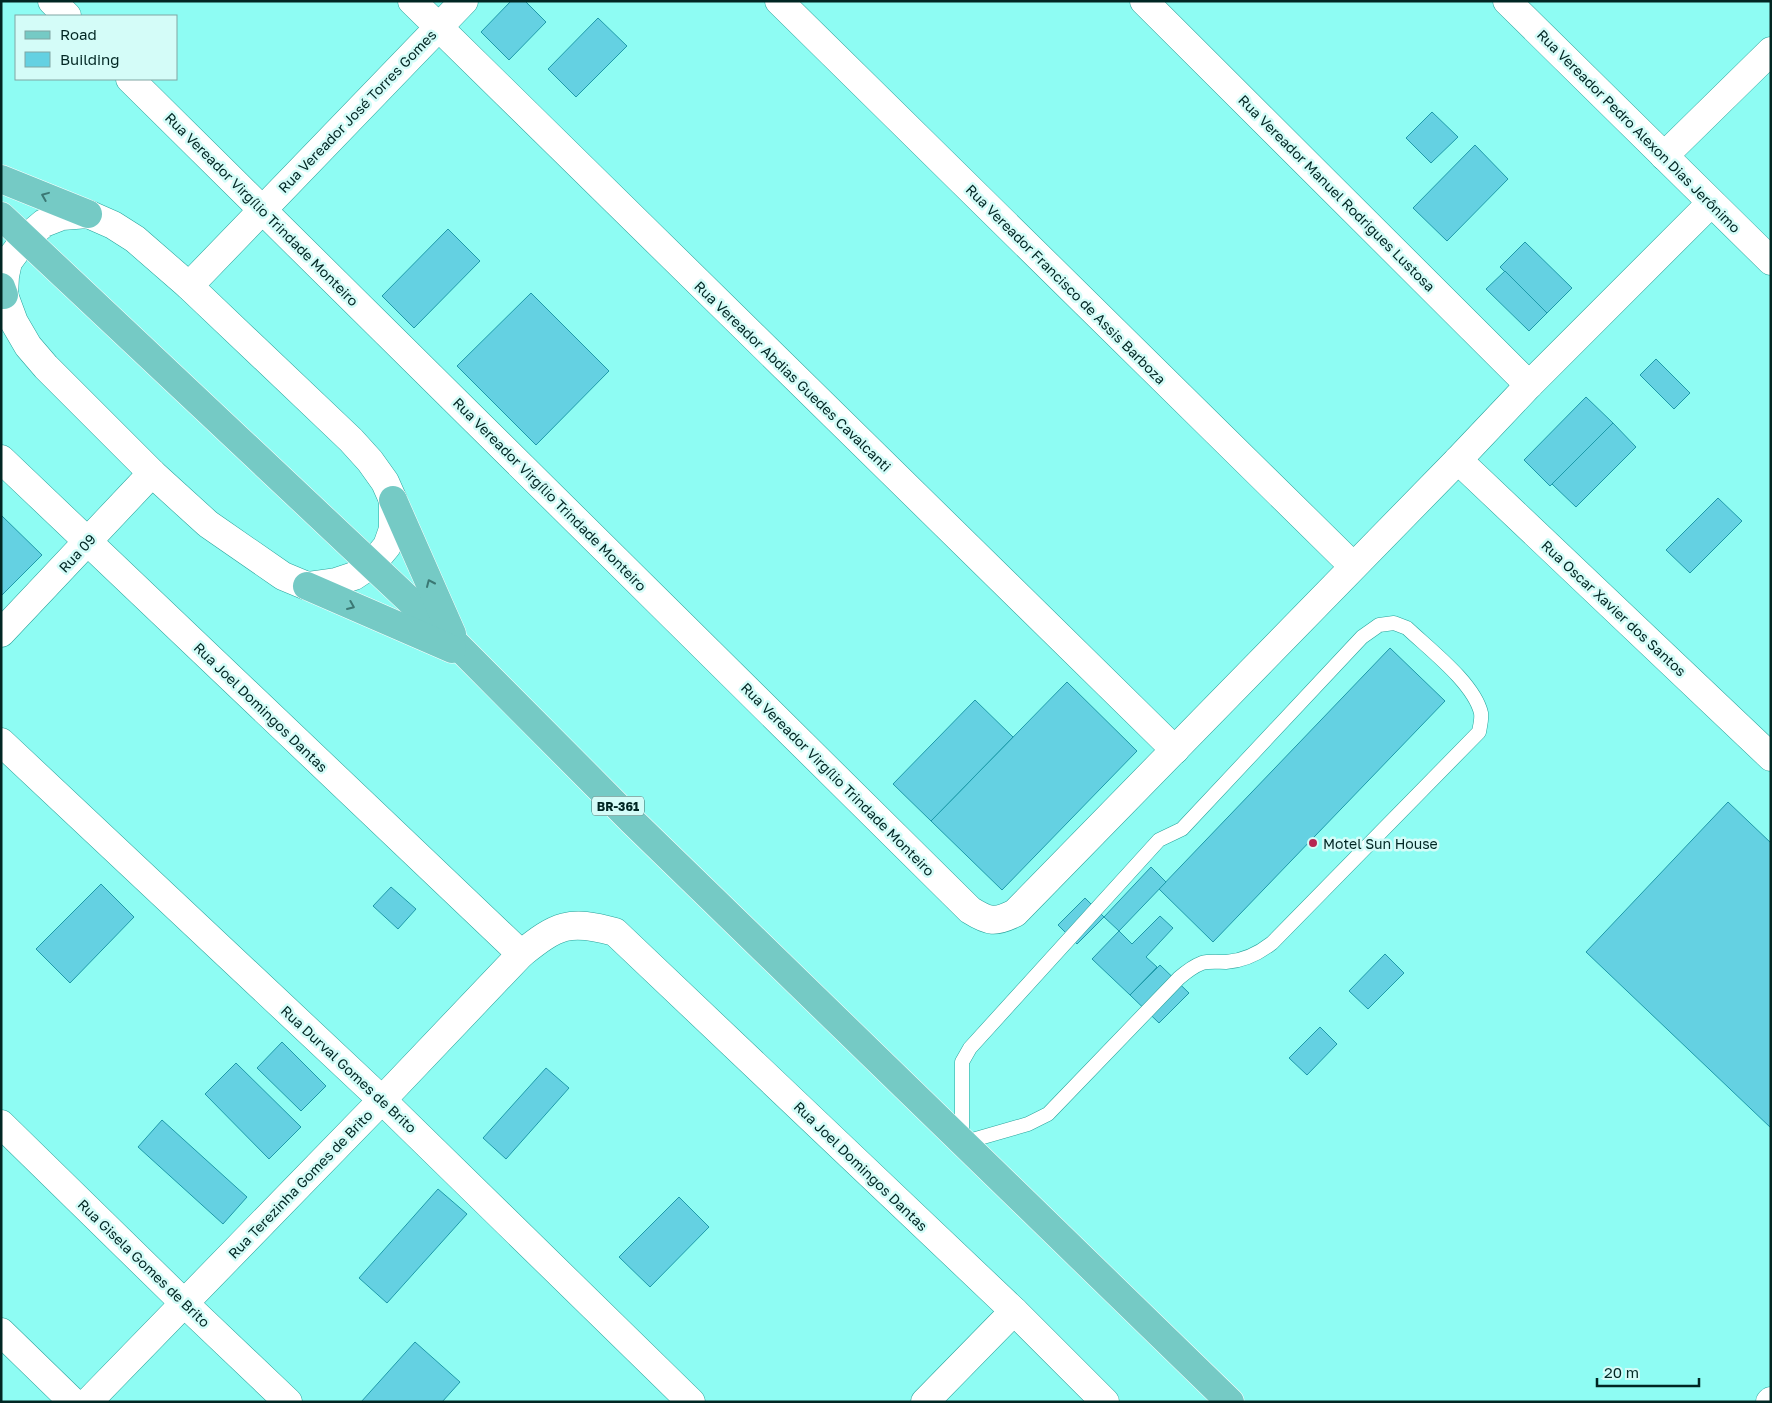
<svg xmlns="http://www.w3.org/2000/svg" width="1772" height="1403" viewBox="0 0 1772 1403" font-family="'Golos Text',sans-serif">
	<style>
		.building { fill: #64d1e2; stroke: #1e9aaa }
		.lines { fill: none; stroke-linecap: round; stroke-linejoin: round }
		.service-casing { stroke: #28a29a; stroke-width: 15 }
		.minor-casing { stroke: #28a29a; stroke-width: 29 }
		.primary-casing { stroke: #fff; stroke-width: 29 }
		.service { stroke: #fff; stroke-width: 14 }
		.minor { stroke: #fff; stroke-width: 28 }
		.primary { stroke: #75cac5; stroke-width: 28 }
		.oneway { stroke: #3b7874 }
		.poi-dot { fill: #b62652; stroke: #d4fcf8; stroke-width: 2 }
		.labels { text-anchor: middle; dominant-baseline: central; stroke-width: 5; stroke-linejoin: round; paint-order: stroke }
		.shield { fill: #d4fcf8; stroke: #406663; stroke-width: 1 }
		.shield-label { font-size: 12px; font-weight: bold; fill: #012623 }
		.street-label { font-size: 14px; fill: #012623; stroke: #d4fcf8 }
		.poi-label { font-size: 14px; fill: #012623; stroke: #d4fcf8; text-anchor: start }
	</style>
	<rect width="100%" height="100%" fill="#8efcf3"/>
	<!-- building -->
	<g class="building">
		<path d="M511 1H525L546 22 509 60 481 32Z"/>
		<path d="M598 18 627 46 576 97 548 69Z"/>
		<path d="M1432 112 1458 137 1431 163 1406 138Z"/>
		<path d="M1475 145 1508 179 1447 241 1413 208Z"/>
		<path d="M448 229 480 261 414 328 382 296Z"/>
		<path d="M1525 242 1572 288 1547 313 1500 267Z"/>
		<path d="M1505 271 1547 313 1529 331 1486 289Z"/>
		<path d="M531 293 609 371 536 445 457 366Z"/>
		<path d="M1656 359 1690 393 1674 409 1640 375Z"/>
		<path d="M1586 397 1613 423 1550 486 1524 460Z"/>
		<path d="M1613 423 1636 447 1576 507 1552 484Z"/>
		<path d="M1718 498 1742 521 1690 573 1666 550Z"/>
		<path d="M1 515 42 555 1 596Z"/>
		<path d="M1390 648 1445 701 1213 942 1159 889Z"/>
		<path d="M1067 682 1137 751 1002 890 931 821Z"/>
		<path d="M975 700 1013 737 931 821 893 784Z"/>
		<path d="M1728 802 1771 843V1128L1586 952Z"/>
		<path d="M1151 867 1166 882 1119 931 1104 917Z"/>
		<path d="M101 884 134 917 70 983 36 949Z"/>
		<path d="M391 887 416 909 398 929 373 906Z"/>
		<path d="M1085 898 1104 917 1077 944 1058 925Z"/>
		<path d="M1160 916 1173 928 1146 957 1157 967 1130 995 1092 959 1119 931 1132 944Z"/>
		<path d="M1385 954 1404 973 1368 1009 1349 991Z"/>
		<path d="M1160 965 1189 993 1159 1023 1130 995Z"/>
		<path d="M1320 1027 1337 1044 1307 1075 1289 1058Z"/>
		<path d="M282 1042 326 1086 301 1111 257 1068Z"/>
		<path d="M236 1063 301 1127 269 1159 205 1094Z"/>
		<path d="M546 1068 569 1088 506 1159 483 1138Z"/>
		<path d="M162 1120 247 1197 223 1224 138 1147Z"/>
		<path d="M438 1189 467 1214 387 1303 359 1278Z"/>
		<path d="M679 1197 709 1227 650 1287 619 1257Z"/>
		<path d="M415 1342 460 1382 442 1402H361Z"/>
	</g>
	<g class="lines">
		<!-- service casing -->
		<g class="service-casing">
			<path id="service" d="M1394 623 1407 628C1429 649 1474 683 1481 713 1482 719 1480 726 1479 732L1272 943C1258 954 1244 961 1226 962 1218 962 1209 961 1202 963 1194 966 1186 972 1179 978L1048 1114 1028 1124 962 1143V1062L970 1048 1159 840 1182 829 1362 637 1379 625Z"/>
		</g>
		<!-- minor casing -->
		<g class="minor-casing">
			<g id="minor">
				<path d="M52 1 67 16"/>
				<path d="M412 1 1175 750"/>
				<path d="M779 1 1353 566"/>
				<path d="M1144 1 1529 385"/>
				<path d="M1507 1 1771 261"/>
				<path d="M130 79 970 910C989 922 995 923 1015 913L1458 460 1529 385 1711 203"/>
				<path d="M1664 156 1771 51"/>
				<path d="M88 214 113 225 135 239 189 286 351 440 370 461 385 482 393 500V529L387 546 372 564 354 576 336 582 307 586 283 576 208 524 152 473 46 367 28 346 14 322 4 295 5 276 8 262 25 239 44 223 62 216Z"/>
				<path d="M189 286 464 1"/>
				<path d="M1 459 521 954"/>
				<path d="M1458 460 1771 757"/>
				<path d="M1 633 152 473"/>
				<path d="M1 742 382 1100 691 1402"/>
				<path d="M1 1124 184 1303 288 1402"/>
				<path d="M1 1332 73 1402"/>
				<path d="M88 1402 382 1100 521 954C557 925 569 919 615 932L1014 1311 1105 1402"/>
				<path d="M925 1402 1014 1311"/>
				<path d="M1770 1402 1771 1401"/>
			</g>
		</g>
		<!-- primary casing -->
		<g class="primary-casing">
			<g id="primary">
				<path d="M1 179 88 214"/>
				<path d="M1 216 456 644 632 821 1230 1402"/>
				<path d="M1 287 4 295"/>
				<path d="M393 500 452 634"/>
				<path d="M307 586 452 649"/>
			</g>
		</g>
		<!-- service -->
		<use href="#service" class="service"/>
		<!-- minor -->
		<use href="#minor" class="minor"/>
		<!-- primary -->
		<use href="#primary" class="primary"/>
	</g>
	<!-- one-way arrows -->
	<defs><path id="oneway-chevron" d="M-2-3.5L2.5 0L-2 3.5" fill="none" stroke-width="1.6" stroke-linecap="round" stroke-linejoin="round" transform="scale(1.25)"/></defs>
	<g class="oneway">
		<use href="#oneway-chevron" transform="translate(45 196) rotate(-158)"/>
		<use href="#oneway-chevron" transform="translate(430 583) rotate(-114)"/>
		<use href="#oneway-chevron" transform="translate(351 606) rotate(23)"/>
	</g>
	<!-- markers -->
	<circle class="poi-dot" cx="1313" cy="843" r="5"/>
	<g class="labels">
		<!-- shield labels -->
		<rect class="shield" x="592" y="796.5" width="52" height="19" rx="4"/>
		<g class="shield-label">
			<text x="618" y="806">BR-361</text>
		</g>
		<!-- street labels -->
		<g class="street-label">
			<text transform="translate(357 111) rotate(-46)">Rua Vereador José Torres Gomes</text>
			<text transform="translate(1639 131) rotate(45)">Rua Vereador Pedro Alexon Dias Jerônimo</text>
			<text transform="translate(1337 193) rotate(45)">Rua Vereador Manuel Rodrigues Lustosa</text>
			<text transform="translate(262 209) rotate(45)">Rua Vereador Virgílio Trindade Monteiro</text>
			<text transform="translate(1066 284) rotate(45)">Rua Vereador Francisco de Assis Barboza</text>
			<text transform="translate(793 376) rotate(44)">Rua Vereador Abdias Guedes Cavalcanti</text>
			<text transform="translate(550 494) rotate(45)">Rua Vereador Virgílio Trindade Monteiro</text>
			<text transform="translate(77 553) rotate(-47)">Rua 09</text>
			<text transform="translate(1614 608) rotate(43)">Rua Oscar Xavier dos Santos</text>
			<text transform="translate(261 707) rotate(44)">Rua Joel Domingos Dantas</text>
			<text transform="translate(838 779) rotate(45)">Rua Vereador Virgílio Trindade Monteiro</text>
			<text transform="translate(349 1069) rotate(43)">Rua Durval Gomes de Brito</text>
			<text transform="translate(861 1166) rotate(44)">Rua Joel Domingos Dantas</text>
			<text transform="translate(300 1184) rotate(-46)">Rua Terezinha Gomes de Brito</text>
			<text transform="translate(144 1263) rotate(44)">Rua Gisela Gomes de Brito</text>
		</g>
		<!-- poi labels -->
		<g class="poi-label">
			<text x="1323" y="843">Motel Sun House</text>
		</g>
	</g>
	<!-- border -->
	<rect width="1772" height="1403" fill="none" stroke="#012623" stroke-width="5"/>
	<!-- legend -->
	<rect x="15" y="15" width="162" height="65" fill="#d4fcf8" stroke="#80a6a3"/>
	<rect x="25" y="31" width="25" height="8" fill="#75cac5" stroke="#80a6a3"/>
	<text x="60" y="40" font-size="15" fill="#012623">Road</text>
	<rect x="25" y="52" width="25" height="15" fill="#64d1e2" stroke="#80a6a3"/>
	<text x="60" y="65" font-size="15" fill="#012623">Building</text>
	<!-- scale -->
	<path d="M1597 1378v8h102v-8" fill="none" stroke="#012623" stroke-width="2.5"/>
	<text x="1604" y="1378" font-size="15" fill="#012623" stroke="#d4fcf8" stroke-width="4" paint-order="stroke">20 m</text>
</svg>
